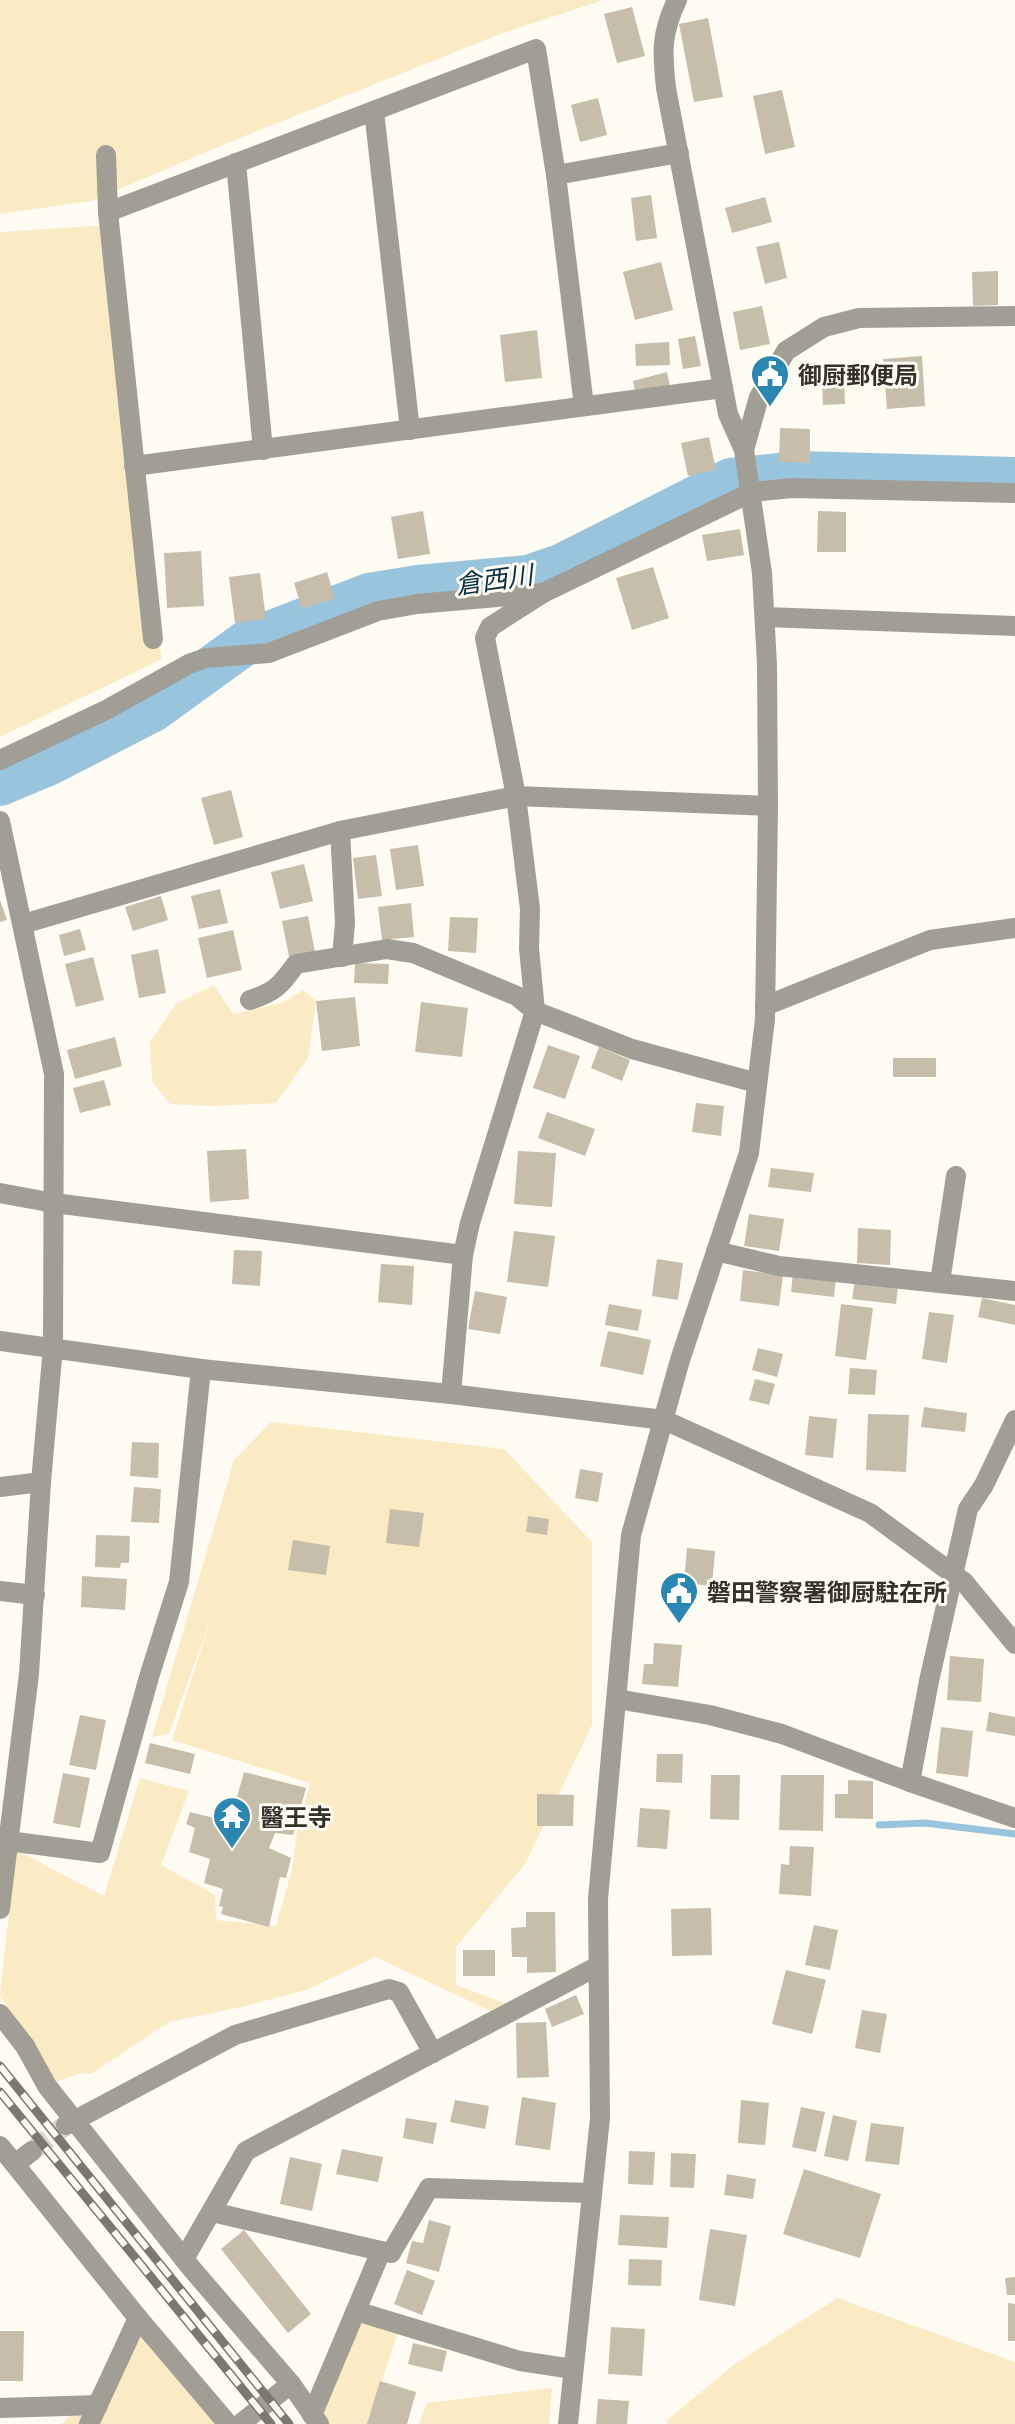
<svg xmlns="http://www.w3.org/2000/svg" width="1015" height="2424" viewBox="0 0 1015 2424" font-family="'Open Sans','Noto Sans JP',sans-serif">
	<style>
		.green { fill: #faebc4 }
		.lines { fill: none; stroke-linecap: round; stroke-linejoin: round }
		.stream { stroke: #99c4dd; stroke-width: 7 }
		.river { stroke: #99c4dd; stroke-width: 44 }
		.building { fill: #c6beab }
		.minor-tunnel { stroke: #d6d3cb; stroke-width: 20; stroke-dasharray: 20 10; stroke-linecap: butt }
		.minor { stroke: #a19e96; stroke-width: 20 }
		.tertiary { stroke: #a19e96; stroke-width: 20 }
		.rail-casing { stroke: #7b7870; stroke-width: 9 }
		.rail { stroke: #fefbf3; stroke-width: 6; stroke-dasharray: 18; stroke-linecap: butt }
		.labels { text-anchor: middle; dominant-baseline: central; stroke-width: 6; stroke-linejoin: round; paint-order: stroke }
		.poi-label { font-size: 24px; font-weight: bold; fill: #343129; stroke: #fefbf3; text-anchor: start }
		.water-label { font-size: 26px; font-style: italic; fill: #0a2f41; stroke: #fefbf3 }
	</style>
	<rect width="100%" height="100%" fill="#fefbf3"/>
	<!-- green -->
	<g class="green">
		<path d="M0 0H603L500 34 242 137 91 201 0 214Z"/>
		<path d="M109 225 140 519 162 659 0 737V232Z"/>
		<path d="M214 985 233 1014 282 1003 303 990 316 1001 308 1058 276 1103 210 1106 170 1104 152 1081 150 1042 176 1004Z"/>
		<path d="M271 1422 504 1449 592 1542V1725L525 1864 456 1947V1985L518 2008 495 2013 375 1957 309 1989 246 2006 169 2022 91 2074 82 2073 56 2082 0 1995 16 1850 104 1896 140 1778 189 1791 161 1865 215 1895 216 1920 276 1926 292 1870 297 1831 310 1783 172 1740 214 1609 169 1734 152 1737 234 1460Z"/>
		<path d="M837 2298 1015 2362V2424H667V2420L735 2364Z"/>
		<path d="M356 2311 400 2325 368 2424H319Z"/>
		<path d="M138 2318 228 2424H62L94 2389Z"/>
		<path d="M552 2388 549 2424H419L427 2403Z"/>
	</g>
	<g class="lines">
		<!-- stream -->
		<path class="stream" d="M879 1825 925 1823 1015 1834"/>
		<!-- river -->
		<path class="river" d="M0 784 48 764 153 710 248 641 369 595 418 587 528 577 563 565 731 480 798 473 1015 479"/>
	</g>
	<!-- building -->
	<g class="building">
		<path d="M632 7 645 56 617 63 604 14Z"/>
		<path d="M708 18 723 97 694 102 679 24Z"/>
		<path d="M782 90 795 147 765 154 753 96Z"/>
		<path d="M598 98 607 135 580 142 571 105Z"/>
		<path d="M651 195 657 238 636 241 631 198Z"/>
		<path d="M765 197 772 222 732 233 725 208Z"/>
		<path d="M779 242 787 278 765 284 756 247Z"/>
		<path d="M661 262 673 310 635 320 623 272Z"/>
		<path d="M998 271V305L973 306 972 272Z"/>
		<path d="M762 306 770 344 740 350 733 312Z"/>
		<path d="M537 330 542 378 505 382 500 335Z"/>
		<path d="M695 336 701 366 683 369 678 339Z"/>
		<path d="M669 342 670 365 636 366 635 344Z"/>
		<path d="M922 356 925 406 887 409 883 359Z"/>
		<path d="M667 372 671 392 637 400 633 381Z"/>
		<path d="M844 378 845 404 823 405 822 379Z"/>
		<path d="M780 428 810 429V463L779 462Z"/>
		<path d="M709 437 716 470 688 476 681 443Z"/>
		<path d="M423 511 430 554 398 559 391 517Z"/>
		<path d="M818 511 846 512V552H817Z"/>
		<path d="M740 529 744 555 707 561 702 535Z"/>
		<path d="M201 551 204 606 167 608 164 553Z"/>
		<path d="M653 567 669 618 632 630 616 578Z"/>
		<path d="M327 572 335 598 302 609 294 583Z"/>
		<path d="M260 573 266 619 235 623 229 577Z"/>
		<path d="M231 790 243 837 214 845 201 798Z"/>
		<path d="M418 845 424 886 396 890 390 849Z"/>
		<path d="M376 855 382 896 358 899 353 858Z"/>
		<path d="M304 864 313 901 280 909 271 872Z"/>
		<path d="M220 889 228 923 199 929 191 896Z"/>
		<path d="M161 896 168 920 133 931 125 907Z"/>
		<path d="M0 900 7 920 0 922Z"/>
		<path d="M411 903 414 937 382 940 378 907Z"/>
		<path d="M308 916 315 952 289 957 282 921Z"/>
		<path d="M450 917 478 918 476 953 448 951Z"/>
		<path d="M80 929 86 950 64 956 59 935Z"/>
		<path d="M233 930 242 970 207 978 198 938Z"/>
		<path d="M158 949 166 993 139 998 131 955Z"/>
		<path d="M93 957 104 1000 76 1007 65 964Z"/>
		<path d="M355 963 389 964 388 984 354 983Z"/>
		<path d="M355 997 360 1046 322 1051 316 1001Z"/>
		<path d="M421 1002 468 1008 462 1057 415 1052Z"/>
		<path d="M115 1037 122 1066 75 1079 67 1050Z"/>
		<path d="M548 1045 580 1056 565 1099 533 1088Z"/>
		<path d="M599 1047 630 1060 622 1081 591 1068Z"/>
		<rect x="893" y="1058" width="43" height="19"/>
		<path d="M104 1080 111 1105 80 1113 73 1088Z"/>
		<path d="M696 1103 724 1106 721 1136 692 1132Z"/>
		<path d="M547 1112 595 1129 585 1156 538 1138Z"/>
		<path d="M246 1149 249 1199 210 1202 207 1151Z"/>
		<path d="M518 1151 556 1153 552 1207 514 1204Z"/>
		<path d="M771 1168 814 1173 811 1192 768 1187Z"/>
		<path d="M749 1214 784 1219 779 1251 744 1246Z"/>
		<path d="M858 1228 891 1230 890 1265 857 1263Z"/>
		<path d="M514 1231 555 1236 548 1287 507 1282Z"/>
		<path d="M234 1250 262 1251 260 1286 232 1284Z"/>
		<path d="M657 1259 683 1263 678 1300 652 1296Z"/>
		<path d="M381 1264 414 1266 412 1305 378 1302Z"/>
		<path d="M743 1270 783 1275 779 1306 740 1301Z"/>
		<path d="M793 1273 836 1278 834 1297 791 1292Z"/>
		<path d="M855 1280 898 1285 896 1304 852 1299Z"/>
		<path d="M475 1291 507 1297 500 1334 468 1329Z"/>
		<path d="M982 1298 1015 1305V1325L978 1317Z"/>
		<path d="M609 1304 642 1310 638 1331 605 1325Z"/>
		<path d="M841 1304 873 1308 866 1360 835 1356Z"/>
		<path d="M929 1312 954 1315 947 1363 922 1359Z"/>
		<path d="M608 1331 651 1340 643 1375 600 1366Z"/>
		<path d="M758 1348 783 1354 777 1377 752 1370Z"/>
		<path d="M850 1368 877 1370 875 1395 848 1394Z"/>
		<path d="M755 1379 775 1384 769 1405 749 1400Z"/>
		<path d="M924 1407 967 1413 965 1432 921 1427Z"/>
		<path d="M868 1414 909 1415 906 1472 866 1470Z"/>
		<path d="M809 1416 837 1419 833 1458 805 1455Z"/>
		<path d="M132 1442 159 1443 158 1478 130 1476Z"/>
		<path d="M580 1469 603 1473 598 1502 575 1498Z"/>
		<path d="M134 1487 161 1489 159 1523 131 1522Z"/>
		<path d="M390 1509 424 1513 419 1547 386 1543Z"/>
		<path d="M528 1516 549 1519 547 1535 526 1532Z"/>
		<path d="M96 1535 130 1536 129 1563H121L120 1568 95 1567Z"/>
		<path d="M293 1540 330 1546 326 1575 288 1570Z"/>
		<path d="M687 1548 715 1551 712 1586 684 1583Z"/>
		<path d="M82 1576 127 1579 125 1610 81 1607Z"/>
		<path d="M654 1643 682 1645 678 1687 642 1684 644 1664H653Z"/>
		<path d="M950 1656 984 1659 981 1702 947 1700Z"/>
		<path d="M989 1712 1015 1717V1736L986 1731Z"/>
		<path d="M80 1715 106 1720 96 1770 69 1765Z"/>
		<path d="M941 1727 973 1731 968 1777 936 1773Z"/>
		<path d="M150 1743 195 1754 190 1774 145 1763Z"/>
		<path d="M657 1754H683L682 1783 656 1782Z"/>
		<path d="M244 1772 306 1788 293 1835 275 1833 269 1848 291 1858 286 1878 280 1877 269 1927 221 1914 223 1907 219 1906 223 1889 204 1883 210 1859 189 1852 195 1828 186 1824 190 1812 230 1822Z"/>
		<path d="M63 1773 90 1778 80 1828 53 1823Z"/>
		<path d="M711 1775H740L739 1820 710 1819Z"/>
		<path d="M781 1775H824L823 1831 779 1830Z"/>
		<path d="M848 1780 873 1781V1819L835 1818V1794H848Z"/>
		<path d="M537 1794 574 1795 573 1826H537Z"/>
		<path d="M640 1808 670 1810 667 1849 637 1847Z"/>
		<path d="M790 1846 814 1847 811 1896 779 1894 781 1864 789 1865Z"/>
		<path d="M711 1908 712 1955 672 1956 671 1909Z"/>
		<path d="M526 1912H555L556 1972 527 1973V1957H512L511 1928 526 1927Z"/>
		<path d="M814 1925 838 1930 830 1970 805 1965Z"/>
		<rect x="463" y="1950" width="32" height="26"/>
		<path d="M786 1970 826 1980 812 2034 772 2024Z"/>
		<path d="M576 1995 584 2014 552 2027 545 2009Z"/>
		<path d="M862 2010 887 2014 880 2053 855 2048Z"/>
		<path d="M546 2022 549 2077 517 2078 516 2023Z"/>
		<path d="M522 2097 556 2103 550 2150 515 2145Z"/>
		<path d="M455 2100 489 2106 485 2129 450 2122Z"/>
		<path d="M741 2100 769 2103 765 2145 738 2143Z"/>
		<path d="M801 2107 825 2112 816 2152 792 2147Z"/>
		<path d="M833 2115 857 2121 848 2161 824 2156Z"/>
		<path d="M406 2118 437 2123 433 2144 403 2138Z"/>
		<path d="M871 2123 904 2127 899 2165 865 2161Z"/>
		<path d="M342 2149 383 2157 378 2182 336 2174Z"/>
		<path d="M629 2151 655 2152 653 2185 628 2184Z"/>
		<path d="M671 2153 696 2154 694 2188 670 2187Z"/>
		<path d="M290 2157 322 2164 312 2211 280 2204Z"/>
		<path d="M804 2169 881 2194 860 2258 783 2234Z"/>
		<path d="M727 2174 756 2179 753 2199 724 2195Z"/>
		<path d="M620 2215 669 2217 667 2248 618 2245Z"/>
		<path d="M429 2220 451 2226 439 2272 406 2263 412 2241 423 2243Z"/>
		<path d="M710 2229 747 2235 735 2306 699 2300Z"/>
		<path d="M244 2230 311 2314 288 2333 221 2249Z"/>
		<path d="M629 2259 662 2260 661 2286 628 2285Z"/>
		<path d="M407 2270 435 2281 422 2315 394 2304Z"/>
		<path d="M1015 2277V2295H1007L1005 2278Z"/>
		<path d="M1008 2303 1015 2304V2341H1008Z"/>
		<path d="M611 2327 645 2329 642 2376 608 2374Z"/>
		<path d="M0 2331H24L23 2381H0Z"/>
		<path d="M413 2343 447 2351 442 2372 408 2364Z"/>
		<path d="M380 2381 416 2392 407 2424H367Z"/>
		<path d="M598 2399 629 2401 627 2424H596Z"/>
	</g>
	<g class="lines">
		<!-- minor-tunnel -->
		<path class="minor-tunnel" d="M32 2151 66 2125"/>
		<!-- minor -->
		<g class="minor">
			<path d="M374 111 410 430"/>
			<path d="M106 155 108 212 153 639"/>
			<path d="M236 163 263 450"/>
			<path d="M556 175 679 153"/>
			<path d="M108 212 536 49 556 175 584 406"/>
			<path d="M744 450 759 397 786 351 824 327 859 318 1015 316"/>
			<path d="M134 466 723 388"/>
			<path d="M752 492 792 488 1015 493"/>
			<path d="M0 821 54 1074 53 1347"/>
			<path d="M340 831 345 923 342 957"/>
			<path d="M23 924 340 831 516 796 768 806"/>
			<path d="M250 1000C275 992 281 985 296 964L387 949 413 953 517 996 535 1011 632 1049 757 1083"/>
			<path d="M765 1006 930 940 1015 928"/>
			<path d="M0 1193 54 1203 463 1255"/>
			<path d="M716 1251 779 1266 1015 1291"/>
			<path d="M940 1282 956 1176"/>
			<path d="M451 1394 463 1255 470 1223 535 1011 529 948 530 909 516 796 485 638 490 627 543 593"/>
			<path d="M0 1591 35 1595"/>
			<path d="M617 1699 710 1715 782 1734 910 1782 1015 1818"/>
			<path d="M910 1782 929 1681 968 1509 984 1485 1015 1420"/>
			<path d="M8 1841 100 1853 149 1677 179 1582 201 1369"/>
			<path d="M0 1909 29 1674 41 1482"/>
			<path d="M0 2014 25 2046 47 2086 192 2269 291 2384 319 2424"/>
			<path d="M66 2125 235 2035 389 1989 399 1992 433 2053"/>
			<path d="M0 2146 138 2318 228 2424"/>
			<path d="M15 2164 32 2151"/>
			<path d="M212 2212 381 2251"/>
			<path d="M184 2259 246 2151 598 1966"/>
			<path d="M356 2311 520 2361 573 2369"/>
			<path d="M0 2408 98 2405"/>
			<path d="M312 2415 381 2251 391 2253 429 2188 592 2193"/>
			<path d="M89 2424 138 2318"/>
			<path d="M240 2424 291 2384"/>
		</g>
		<!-- tertiary -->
		<g class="tertiary">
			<path d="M765 617 1015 626"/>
			<path d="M0 760 106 710 189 664 206 658 269 653 378 611 417 604 543 593 752 492"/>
			<path d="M0 1341 201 1369 451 1394 664 1420 870 1513 964 1582 1015 1644"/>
			<path d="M0 1487 41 1482 53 1347"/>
			<path d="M568 2424 600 2118 598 1899 631 1535 680 1360 749 1153 765 1019 768 806 767 665 762 573 744 450 728 414 666 88C662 51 661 34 677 0"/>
		</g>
		<!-- rail casing -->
		<g class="rail-casing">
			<g id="rail">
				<path d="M0 2066 289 2424"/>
				<path d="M0 2092 271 2424"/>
			</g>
		</g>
		<!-- rail -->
		<use href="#rail" class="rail"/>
	</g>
	<!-- icons -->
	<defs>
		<g id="civic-pin" transform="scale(2)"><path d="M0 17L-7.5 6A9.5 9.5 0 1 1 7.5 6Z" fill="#2a87b4" stroke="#fefbf3"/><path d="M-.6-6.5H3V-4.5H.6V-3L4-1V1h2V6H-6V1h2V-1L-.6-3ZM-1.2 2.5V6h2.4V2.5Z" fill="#fff"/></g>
		<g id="temple-pin" transform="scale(2)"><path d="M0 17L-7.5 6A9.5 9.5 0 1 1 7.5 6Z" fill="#2a87b4" stroke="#fefbf3"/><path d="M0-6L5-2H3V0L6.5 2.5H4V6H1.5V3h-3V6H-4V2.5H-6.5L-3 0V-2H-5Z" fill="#fff"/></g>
	</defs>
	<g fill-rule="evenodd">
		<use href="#civic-pin" x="770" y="374"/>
		<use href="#civic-pin" x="679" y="1591"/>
		<use href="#temple-pin" x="232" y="1816"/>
	</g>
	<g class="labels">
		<!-- poi labels -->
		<g class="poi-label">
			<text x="798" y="374">御厨郵便局</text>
			<text x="707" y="1591">磐田警察署御厨駐在所</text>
			<text x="260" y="1816">醫王寺</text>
		</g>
		<!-- water labels -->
		<g class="water-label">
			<text transform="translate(494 579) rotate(-8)">倉西川</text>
		</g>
	</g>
</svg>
